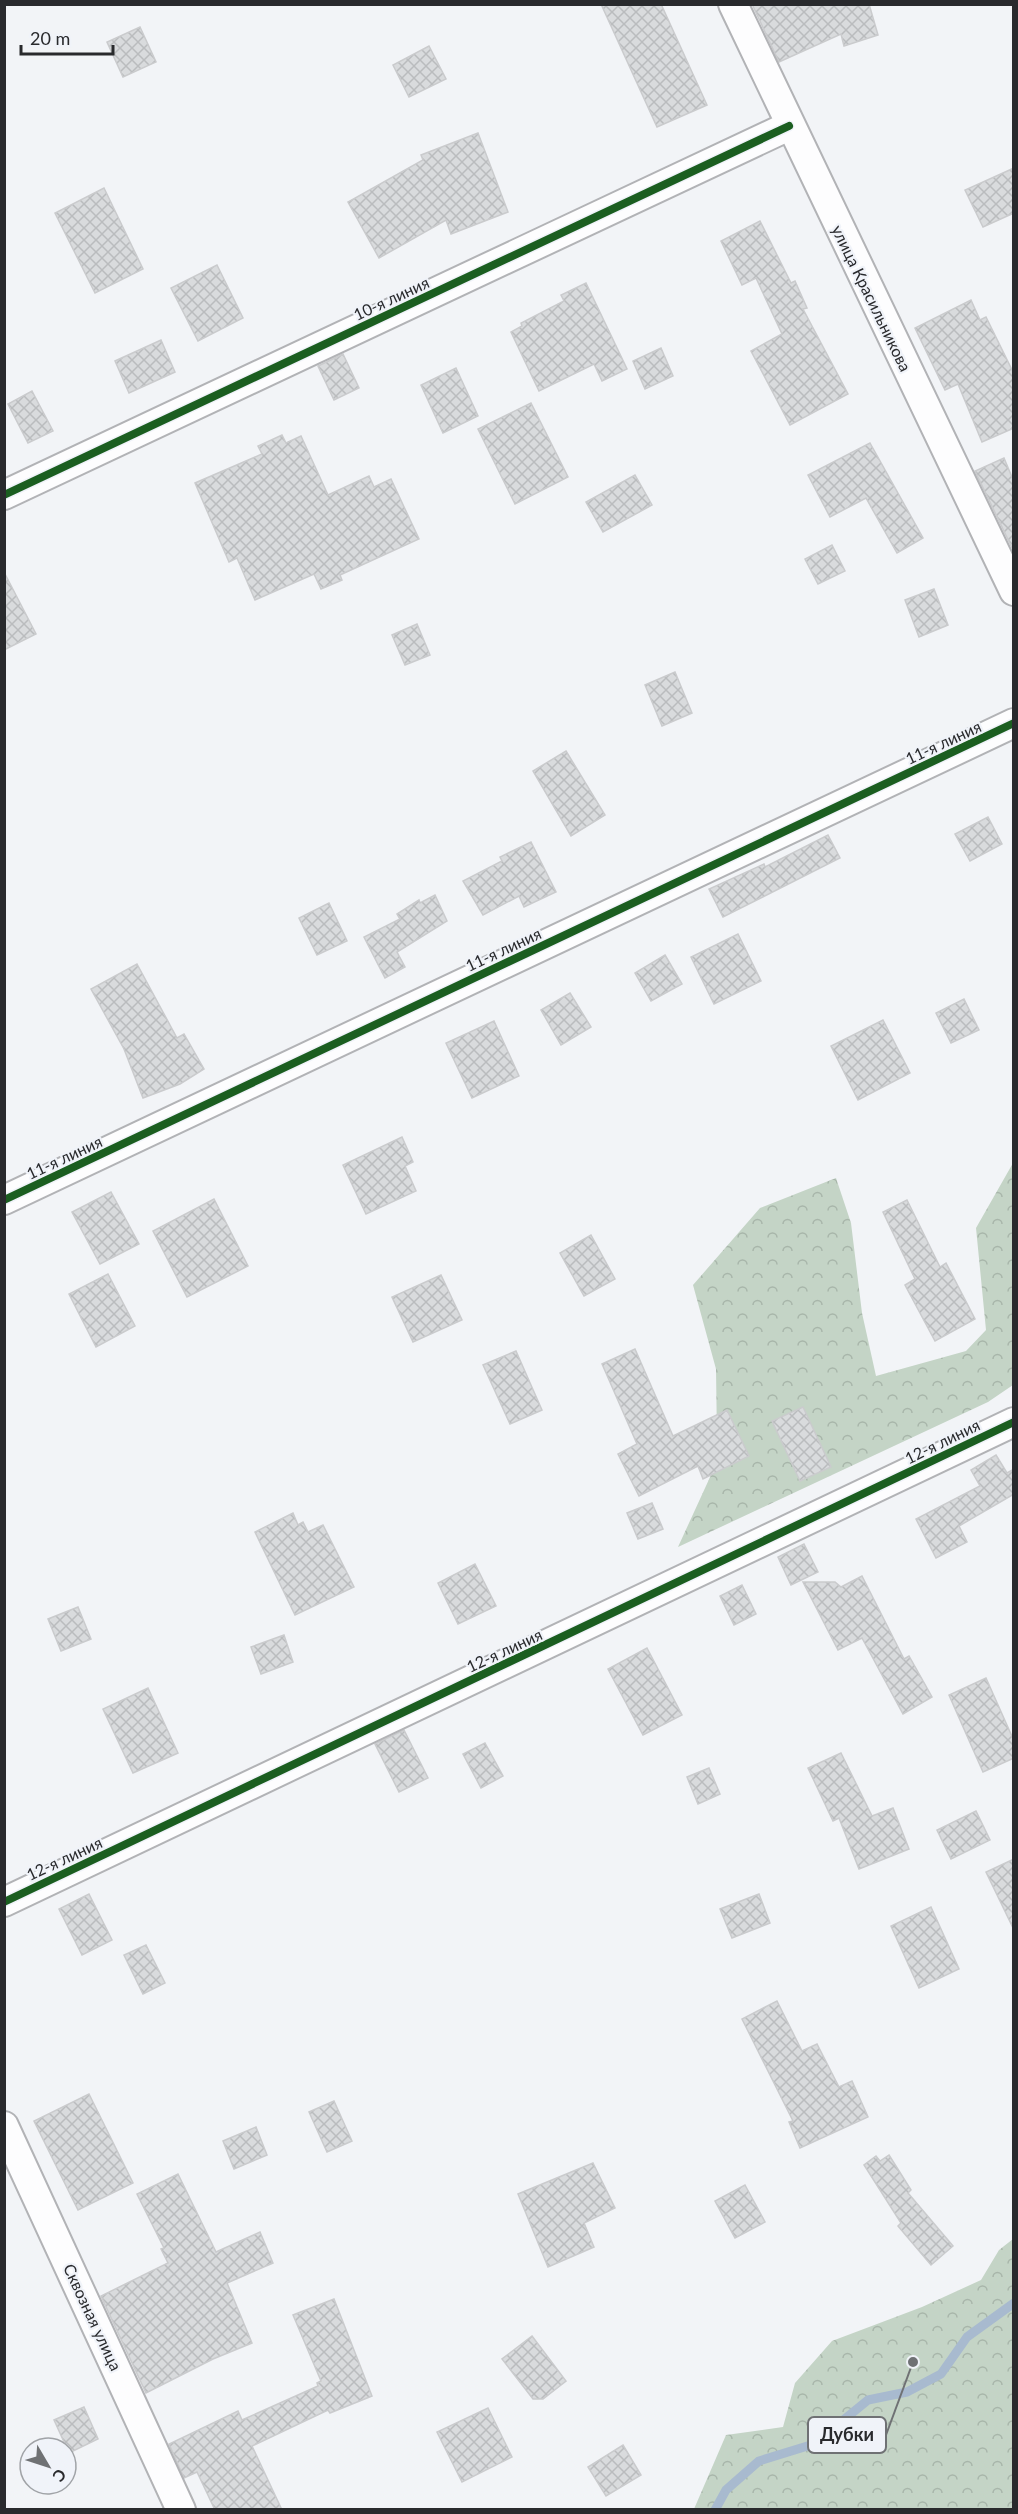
<svg xmlns="http://www.w3.org/2000/svg" width="1018" height="2514" viewBox="0 0 1018 2514" font-family="Lato,sans-serif">
	<style>
		.forest { fill: url(#forest-crowns) }
		.lines { fill: none; stroke-linecap: round; stroke-linejoin: round }
		.stream { stroke: #a8bacf; stroke-width: 9 }
		.building { fill: url(#building-cross-hatch); stroke: #cacbcd; stroke-width: 1.5 }
		.street-casing { stroke: #b2b3b6; stroke-width: 32 }
		.street { stroke: #fdfdfe; stroke-width: 28 }
		.cycleway-casing { stroke: #f0f3f9; stroke-width: 11 }
		.cycleway { stroke: #1b5e20; stroke-width: 8 }
		.labels { text-anchor: middle; dominant-baseline: central; stroke-width: 4.5; stroke-linejoin: round; paint-order: stroke }
		.street-label { font-size: 16px; fill: #292a2d; stroke: #f0f3f9 }
		.leader { fill: none; stroke: #6f7174; stroke-width: 2 }
		.callout-dot { fill: #6f7174; stroke: #f0f3f9; stroke-width: 2 }
		.callout { fill: #f0f3f9; stroke: #6f7174; stroke-width: 2 }
		.callout-label { font-size: 18px; text-anchor: middle; font-weight: bold; fill: #292a2d }
	</style>
	<defs>
		<pattern id="forest-crowns" width="20" height="18" patternUnits="userSpaceOnUse" patternTransform="scale(1.5)"><rect width="20" height="18" fill="#c4d4c6"/><path d="M2 6a3 3 0 1 1 6 0M12 15a3 3 0 1 1 6 0" fill="none" stroke="#a8b6aa"/></pattern>
		<pattern id="building-cross-hatch" width="8" height="8" patternUnits="userSpaceOnUse" patternTransform="scale(1.5)"><rect width="8" height="8" fill="#d9dbdd"/><path d="M0 0l8 8M0 8l8-8" fill="none" stroke="#babcbe"/></pattern>
	</defs>
	<rect width="100%" height="100%" fill="#f2f4f7"/>
	<!-- forest -->
	<g class="forest">
		<path d="M1013 1163V1385L988 1402 678 1547 711 1475 717 1441 716 1369 693 1285 760 1208 836 1178 851 1223 862 1313 876 1376 966 1351 986 1330 976 1228Z"/>
		<path d="M1013 2239V2509H694L726 2435 783 2427 795 2383 832 2341 922 2307 981 2280 999 2250Z"/>
	</g>
	<g class="lines">
		<!-- stream -->
		<path class="stream" d="M715 2510 726 2490 759 2461 814 2444 868 2400 907 2392 941 2374 967 2337 1014 2303"/>
	</g>
	<!-- building -->
	<g class="building">
		<path d="M601 4H661L707 105 657 127Z"/>
		<path d="M752 4H869L878 35 844 46 841 34 779 62Z"/>
		<path d="M140 27 156 62 123 77 107 42Z"/>
		<path d="M429 46 446 79 409 97 393 65Z"/>
		<path d="M478 133 508 212 451 234 446 220 379 258 348 202 423 160 421 155Z"/>
		<path d="M1014 168V213L983 227 965 190Z"/>
		<path d="M104 188 143 269 95 293 55 213Z"/>
		<path d="M760 221 791 283 795 281 807 308 803 309 848 394 790 425 751 351 782 334 756 278 742 285 721 241Z"/>
		<path d="M217 265 243 318 198 341 171 288Z"/>
		<path d="M586 283 627 369 602 381 594 364 539 391 511 332 522 326 521 323 564 301 561 295Z"/>
		<path d="M971 300 980 320 986 317 1014 374V428L982 442 958 384 945 390 915 328Z"/>
		<path d="M161 340 175 372 129 393 115 361Z"/>
		<path d="M661 348 673 376 645 389 633 361Z"/>
		<path d="M343 354 359 388 334 400 318 366Z"/>
		<path d="M456 368 478 416 443 433 421 385Z"/>
		<path d="M32 391 53 431 28 443 8 404Z"/>
		<path d="M531 403 568 477 515 504 478 429Z"/>
		<path d="M282 435 286 443 301 436 328 495 369 476 374 487 391 479 419 539 340 575 342 580 321 589 314 574 255 600 237 558 229 562 195 483 262 454 258 446Z"/>
		<path d="M870 443 923 538 897 553 866 498 830 517 808 475Z"/>
		<path d="M1004 458 1014 482V552L975 471Z"/>
		<path d="M635 475 652 505 603 532 586 502Z"/>
		<path d="M832 545 845 571 818 584 805 559Z"/>
		<path d="M4 572 36 634 4 650Z"/>
		<path d="M934 589 948 625 919 637 905 600Z"/>
		<path d="M417 624 430 655 405 665 392 635Z"/>
		<path d="M675 672 692 713 662 726 645 685Z"/>
		<path d="M566 751 605 815 571 836 533 771Z"/>
		<path d="M988 817 1002 844 970 861 955 834Z"/>
		<path d="M828 835 840 858 723 917 709 889 764 864 765 867Z"/>
		<path d="M531 842 556 892 524 907 519 896 483 915 463 881 502 861 500 857Z"/>
		<path d="M435 895 447 921 397 952 405 967 385 978 364 937 400 919 397 914 419 900 420 903Z"/>
		<path d="M329 903 347 941 317 955 299 918Z"/>
		<path d="M738 934 761 981 714 1004 691 957Z"/>
		<path d="M665 955 682 984 651 1001 635 973Z"/>
		<path d="M137 964 177 1038 184 1034 204 1069 180 1084 143 1098 124 1049 91 989Z"/>
		<path d="M570 993 591 1027 561 1045 541 1010Z"/>
		<path d="M964 999 979 1030 951 1043 936 1013Z"/>
		<path d="M883 1020 910 1073 858 1100 831 1046Z"/>
		<path d="M494 1021 519 1076 472 1098 446 1043Z"/>
		<path d="M402 1137 413 1162 405 1166 416 1191 366 1214 343 1165Z"/>
		<path d="M111 1192 139 1244 100 1264 72 1212Z"/>
		<path d="M214 1199 248 1266 187 1297 153 1231Z"/>
		<path d="M907 1200 940 1267 946 1263 975 1319 935 1341 905 1285 915 1279 883 1212Z"/>
		<path d="M591 1235 615 1279 584 1296 560 1253Z"/>
		<path d="M108 1274 135 1326 96 1347 69 1294Z"/>
		<path d="M441 1275 462 1320 413 1342 392 1297Z"/>
		<path d="M635 1349 673 1436 727 1410 749 1456 703 1479 698 1466 639 1496 618 1454 637 1444 602 1364Z"/>
		<path d="M516 1351 542 1410 510 1424 483 1365Z"/>
		<path d="M803 1407 831 1467 800 1481 772 1421Z"/>
		<path d="M996 1455 1007 1473 1014 1469V1494L959 1526 967 1542 936 1558 916 1519 980 1486 971 1470Z"/>
		<path d="M652 1503 663 1529 638 1539 627 1513Z"/>
		<path d="M293 1513 298 1525 303 1522 308 1532 323 1525 354 1587 295 1615 255 1532Z"/>
		<path d="M804 1544 818 1572 791 1585 778 1557Z"/>
		<path d="M475 1564 496 1606 458 1624 438 1583Z"/>
		<path d="M862 1576 904 1659 909 1656 932 1697 903 1714 862 1638 838 1650 803 1582H835L841 1587Z"/>
		<path d="M742 1585 756 1614 734 1625 720 1596Z"/>
		<path d="M78 1607 91 1639 61 1651 48 1619Z"/>
		<path d="M284 1635 293 1662 261 1674 251 1647Z"/>
		<path d="M647 1648 682 1715 643 1735 608 1669Z"/>
		<path d="M986 1678 1014 1741V1758L983 1772 949 1695Z"/>
		<path d="M148 1688 178 1753 133 1773 103 1709Z"/>
		<path d="M404 1730 428 1778 399 1792 375 1744Z"/>
		<path d="M485 1743 503 1776 481 1788 463 1754Z"/>
		<path d="M841 1753 872 1816 893 1808 909 1849 859 1869 839 1818 833 1821 808 1768Z"/>
		<path d="M709 1768 720 1794 698 1804 687 1777Z"/>
		<path d="M976 1811 990 1840 951 1859 937 1830Z"/>
		<path d="M1014 1859V1930L986 1872Z"/>
		<path d="M89 1894 112 1940 82 1955 59 1909Z"/>
		<path d="M759 1894 770 1923 732 1938 720 1909Z"/>
		<path d="M931 1907 959 1969 919 1988 891 1926Z"/>
		<path d="M146 1945 165 1983 143 1994 124 1955Z"/>
		<path d="M777 2001 802 2051 817 2044 839 2087 852 2081 868 2117 800 2148 789 2122 793 2121 742 2019Z"/>
		<path d="M89 2094 133 2183 78 2210 34 2121Z"/>
		<path d="M334 2101 352 2141 327 2152 309 2112Z"/>
		<path d="M256 2127 267 2155 234 2169 223 2141Z"/>
		<path d="M889 2155 911 2190 908 2193 953 2246 931 2265 898 2226 901 2223 864 2165 876 2156 880 2161Z"/>
		<path d="M593 2163 615 2208 584 2223 594 2247 548 2267 518 2194Z"/>
		<path d="M178 2174 216 2252 260 2232 273 2263 227 2283 252 2343 213 2359 146 2393 101 2296 168 2263 161 2249 164 2248 137 2194Z"/>
		<path d="M745 2185 765 2222 735 2238 715 2201Z"/>
		<path d="M334 2299 372 2396 330 2413 328 2410 252 2446 282 2510H215L197 2472 184 2478 169 2444 238 2411 242 2420 318 2386 317 2383 321 2381 293 2315Z"/>
		<path d="M532 2336 566 2381 543 2399H533L502 2359Z"/>
		<path d="M84 2407 98 2439 69 2453 54 2420Z"/>
		<path d="M488 2408 512 2457 462 2482 437 2432Z"/>
		<path d="M623 2445 641 2475 606 2496 588 2467Z"/>
	</g>
	<g class="lines">
		<!-- street casing -->
		<g class="street-casing">
			<g id="street">
				<path d="M733 4 1014 591"/>
				<path d="M4 495 789 126"/>
				<path d="M4 1200 1014 723"/>
				<path d="M4 1902 1014 1422"/>
				<path d="M4 2126 181 2510"/>
			</g>
		</g>
		<!-- street -->
		<use href="#street" class="street"/>
		<!-- cycleway casing -->
		<g class="cycleway-casing">
			<g id="cycleway">
				<path d="M4 495 789 126"/>
				<path d="M4 1200 1014 723"/>
				<path d="M4 1902 1014 1422"/>
			</g>
		</g>
		<!-- cycleway -->
		<use href="#cycleway" class="cycleway"/>
	</g>
	<g class="labels">
		<!-- street labels -->
		<g class="street-label">
			<text transform="translate(391 298) rotate(-25)">10-я линия</text>
			<text transform="translate(872 298) rotate(64)">улица Красильникова</text>
			<text transform="translate(943 742) rotate(-25)">11-я линия</text>
			<text transform="translate(503 949) rotate(-25)">11-я линия</text>
			<text transform="translate(64 1157) rotate(-25)">11-я линия</text>
			<text transform="translate(942 1441) rotate(-26)">12-я линия</text>
			<text transform="translate(504 1650) rotate(-25)">12-я линия</text>
			<text transform="translate(64 1858) rotate(-25)">12-я линия</text>
			<text transform="translate(93 2317) rotate(65)">Сквозная улица</text>
		</g>
	</g>
	<!-- callouts -->
	<path class="leader" d="M913 2362L886 2435"/>
	<circle class="callout-dot" cx="913" cy="2362" r="6"/>
	<rect class="callout" x="808" y="2417" width="78" height="36" rx="6"/>
	<g class="callout-label">
		<text x="847" y="2441">Дубки</text>
	</g>
	<!-- border -->
	<rect width="1018" height="2514" fill="none" stroke="#292a2d" stroke-width="12"/>
	<!-- north arrow -->
	<g transform="translate(48 2466) rotate(129)"><circle r="28" fill="#f0f3f9" stroke="#a0a3a7" stroke-width="1.5"/>
	<path d="M0-4.5L10 22L0 15L-10 22Z" fill="#6f7174"/>
	<text y="-9" font-size="16" font-weight="bold" text-anchor="middle" fill="#292a2d">С</text>
	</g>
	<!-- scale -->
	<path d="M21 45v9h92v-9" fill="none" stroke="#292a2d" stroke-width="3"/>
	<text x="30" y="45" font-size="18" fill="#292a2d" stroke="#f0f3f9" stroke-width="4.5" paint-order="stroke">20 m</text>
</svg>
